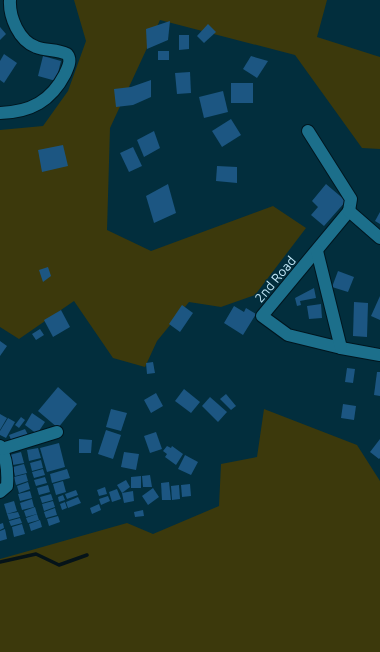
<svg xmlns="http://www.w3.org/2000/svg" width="380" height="652" viewBox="0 0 380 652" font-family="Ubuntu,sans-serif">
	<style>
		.green { fill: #3c390c }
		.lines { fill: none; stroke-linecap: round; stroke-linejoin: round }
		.stream { stroke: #051319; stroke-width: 3.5 }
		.building { fill: #1c5682 }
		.minor-casing { stroke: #00151e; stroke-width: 14 }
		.minor { stroke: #1c6f8b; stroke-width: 12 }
		.labels { text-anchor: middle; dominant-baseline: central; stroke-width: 3; stroke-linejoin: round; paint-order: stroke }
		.street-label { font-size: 13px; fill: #c4e8f8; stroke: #022e3d }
	</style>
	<rect width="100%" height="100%" fill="#022e3d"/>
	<!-- green -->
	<g class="green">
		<path d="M74 0H327L317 37 380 57V149L362 148 295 55 160 20 110 128 107 230 151 251 273 206 306 228 255 295 221 307 189 302 157 341 145 367 113 358 74 301 19 339 0 327V130L43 126 68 91 86 41Z"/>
		<path d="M264 409 357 445 380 481V652H0V559L127 523 153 534 219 506 221 464 257 457Z"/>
	</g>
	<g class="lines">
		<!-- stream -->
		<path class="stream" d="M0 562 36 554 59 565 87 555"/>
	</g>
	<!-- building -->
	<g class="building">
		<path d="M170 21 168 40 147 49 146 29Z"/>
		<path d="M208 24 216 32 204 43 197 36Z"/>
		<path d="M0 27 6 34 0 40Z"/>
		<path d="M179 35H189V49L179 50Z"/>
		<rect x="158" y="51" width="11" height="9"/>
		<path d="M4 54 17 63 4 83 0 80V61Z"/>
		<path d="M43 56 61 61 56 81 38 76Z"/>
		<path d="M251 56 268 61 257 78 243 69Z"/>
		<path d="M190 72 191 93 177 94 175 73Z"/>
		<path d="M151 80V97L133 105 116 107 114 89 131 87Z"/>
		<rect x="231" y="83" width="22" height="20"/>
		<path d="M223 91 228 112 204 118 199 97Z"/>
		<path d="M231 119 241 135 222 147 212 131Z"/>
		<path d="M154 131 160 148 144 157 137 140Z"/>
		<path d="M63 145 68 166 42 172 38 150Z"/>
		<path d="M133 147 142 166 129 172 120 153Z"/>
		<path d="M217 166 237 167V183L216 181Z"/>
		<path d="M168 184 176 213 154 223 146 196Z"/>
		<path d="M326 184 346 201 324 226 311 215 318 207 312 201Z"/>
		<path d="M380 212V224L375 221Z"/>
		<path d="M48 267 51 276 43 282 39 270Z"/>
		<path d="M338 271 354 277 348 292 332 287Z"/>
		<path d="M314 288 316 298 300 301 301 305 297 306 295 298Z"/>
		<path d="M380 296V320L371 316Z"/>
		<path d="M354 302 368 303 367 337 353 336Z"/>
		<path d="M321 304 322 318 309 319 307 306Z"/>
		<path d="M182 305 193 313 180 332 169 324Z"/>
		<path d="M234 306 244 312 246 308 256 314 243 335 224 323Z"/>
		<path d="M61 310 70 327 53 337 44 320Z"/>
		<path d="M40 329 44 335 36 340 32 334Z"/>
		<path d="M0 341 7 346 0 356Z"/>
		<path d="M153 362 155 373 147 374 146 363Z"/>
		<path d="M347 368 355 369 353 383 345 382Z"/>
		<path d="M377 372H380V396L374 395Z"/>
		<path d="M58 387 77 404 58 428 38 411Z"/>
		<path d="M184 389 200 402 191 413 175 401Z"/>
		<path d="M156 393 163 406 151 413 144 400Z"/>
		<path d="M226 394 236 406 231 410 220 399Z"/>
		<path d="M210 397 227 412 218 422 202 406Z"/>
		<path d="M343 404 356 406 354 420 341 418Z"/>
		<path d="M111 409 127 413 121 431 106 427Z"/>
		<path d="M32 413 45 422 37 434 25 425Z"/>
		<path d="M0 414 7 418 0 430Z"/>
		<path d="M21 417 25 420 19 428 15 425Z"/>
		<path d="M8 418 15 422 6 438 0 435V431Z"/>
		<path d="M25 429 28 435 12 442 9 435Z"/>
		<path d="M106 430 121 435 113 459 98 454Z"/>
		<path d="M156 432 162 449 150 453 144 436Z"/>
		<path d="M79 439 92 440 91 453H79Z"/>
		<path d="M380 439V458L379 459 370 452Z"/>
		<path d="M59 443 65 467 47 472 40 448Z"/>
		<path d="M167 446 171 448 172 446 183 454 176 465 165 457 167 454 163 451Z"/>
		<path d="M38 448 41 458 29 461 27 450Z"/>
		<path d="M21 452 24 463 13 465 10 455Z"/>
		<path d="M124 452 139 454 136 470 121 467Z"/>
		<path d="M185 455 198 462 191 475 178 469Z"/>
		<path d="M41 460 43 468 32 471 30 463Z"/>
		<path d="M24 464 27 473 15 476 13 467Z"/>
		<path d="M43 469 45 475 34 478 32 472Z"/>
		<path d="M67 469 70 478 52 483 50 474Z"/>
		<path d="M26 474 28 481 16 485 14 477Z"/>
		<path d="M150 475 152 487H143L142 476Z"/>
		<path d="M141 476V488H131V477Z"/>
		<path d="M45 477 47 483 36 486 34 480Z"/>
		<path d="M126 480 130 487 122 493 117 485Z"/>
		<path d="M63 481 66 492 56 495 53 484Z"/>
		<path d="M28 482 30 489 19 493 17 486Z"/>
		<path d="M169 482 171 500H162L161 483Z"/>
		<path d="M190 484 191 496 182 497 181 485Z"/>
		<path d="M48 485 50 492 39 495 37 488Z"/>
		<path d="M179 485 180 499 172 500 171 486Z"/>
		<path d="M105 487 107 494 99 496 97 490Z"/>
		<path d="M153 488 159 497 148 505 142 496Z"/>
		<path d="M117 489 121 499 112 502 109 492Z"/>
		<path d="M76 490 78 495 67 499 65 494Z"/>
		<path d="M30 491 32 498 20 501 18 494Z"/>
		<path d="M133 491 134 501 124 503 122 493Z"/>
		<path d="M51 494 53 500 42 503 40 497Z"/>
		<path d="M63 495 65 500 59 502 58 497Z"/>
		<path d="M108 496 110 501 101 505 99 499Z"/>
		<path d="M78 497 81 503 68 508 66 502Z"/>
		<path d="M32 499 34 507 22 510 20 503Z"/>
		<path d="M14 501 17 511 7 514 4 504Z"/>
		<path d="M53 501 55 507 44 511 42 504Z"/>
		<path d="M65 502 67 508 62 510 60 504Z"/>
		<path d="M99 504 101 510 92 514 90 508Z"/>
		<path d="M35 507 37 514 26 517 24 511Z"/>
		<path d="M55 508 57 515 46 518 44 512Z"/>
		<path d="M143 510 144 516 135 517 134 512Z"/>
		<path d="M18 512 20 517 9 520 7 514Z"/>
		<path d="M37 514 39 520 28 523 26 518Z"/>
		<path d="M58 516 60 522 49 526 47 519Z"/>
		<path d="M20 518 22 523 11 526 9 521Z"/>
		<path d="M40 520 42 527 31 531 29 524Z"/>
		<path d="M3 523 4 528 0 530V524Z"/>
		<path d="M22 524 25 534 14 537 12 527Z"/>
		<path d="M5 529 7 539 0 541V531Z"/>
	</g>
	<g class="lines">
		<!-- minor casing -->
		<g class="minor-casing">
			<g id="minor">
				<path d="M0 113C31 112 51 101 65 74 68 67 72 60 67 54 57 49 46 51 36 47 19 41 9 17 10 0"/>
				<path d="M308 131 351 199 349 211"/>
				<path d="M349 211 262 316 288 335 341 348 380 355"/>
				<path d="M349 211 380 238"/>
				<path d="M317 251 341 348"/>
				<path d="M0 446C7 458 8 472 7 486L0 492"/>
				<path d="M2 449 57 432"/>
			</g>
		</g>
		<!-- minor -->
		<use href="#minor" class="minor"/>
	</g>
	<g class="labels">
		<!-- street labels -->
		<g class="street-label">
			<text transform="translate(275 279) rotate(-50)">2nd Road</text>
		</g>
	</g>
</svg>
